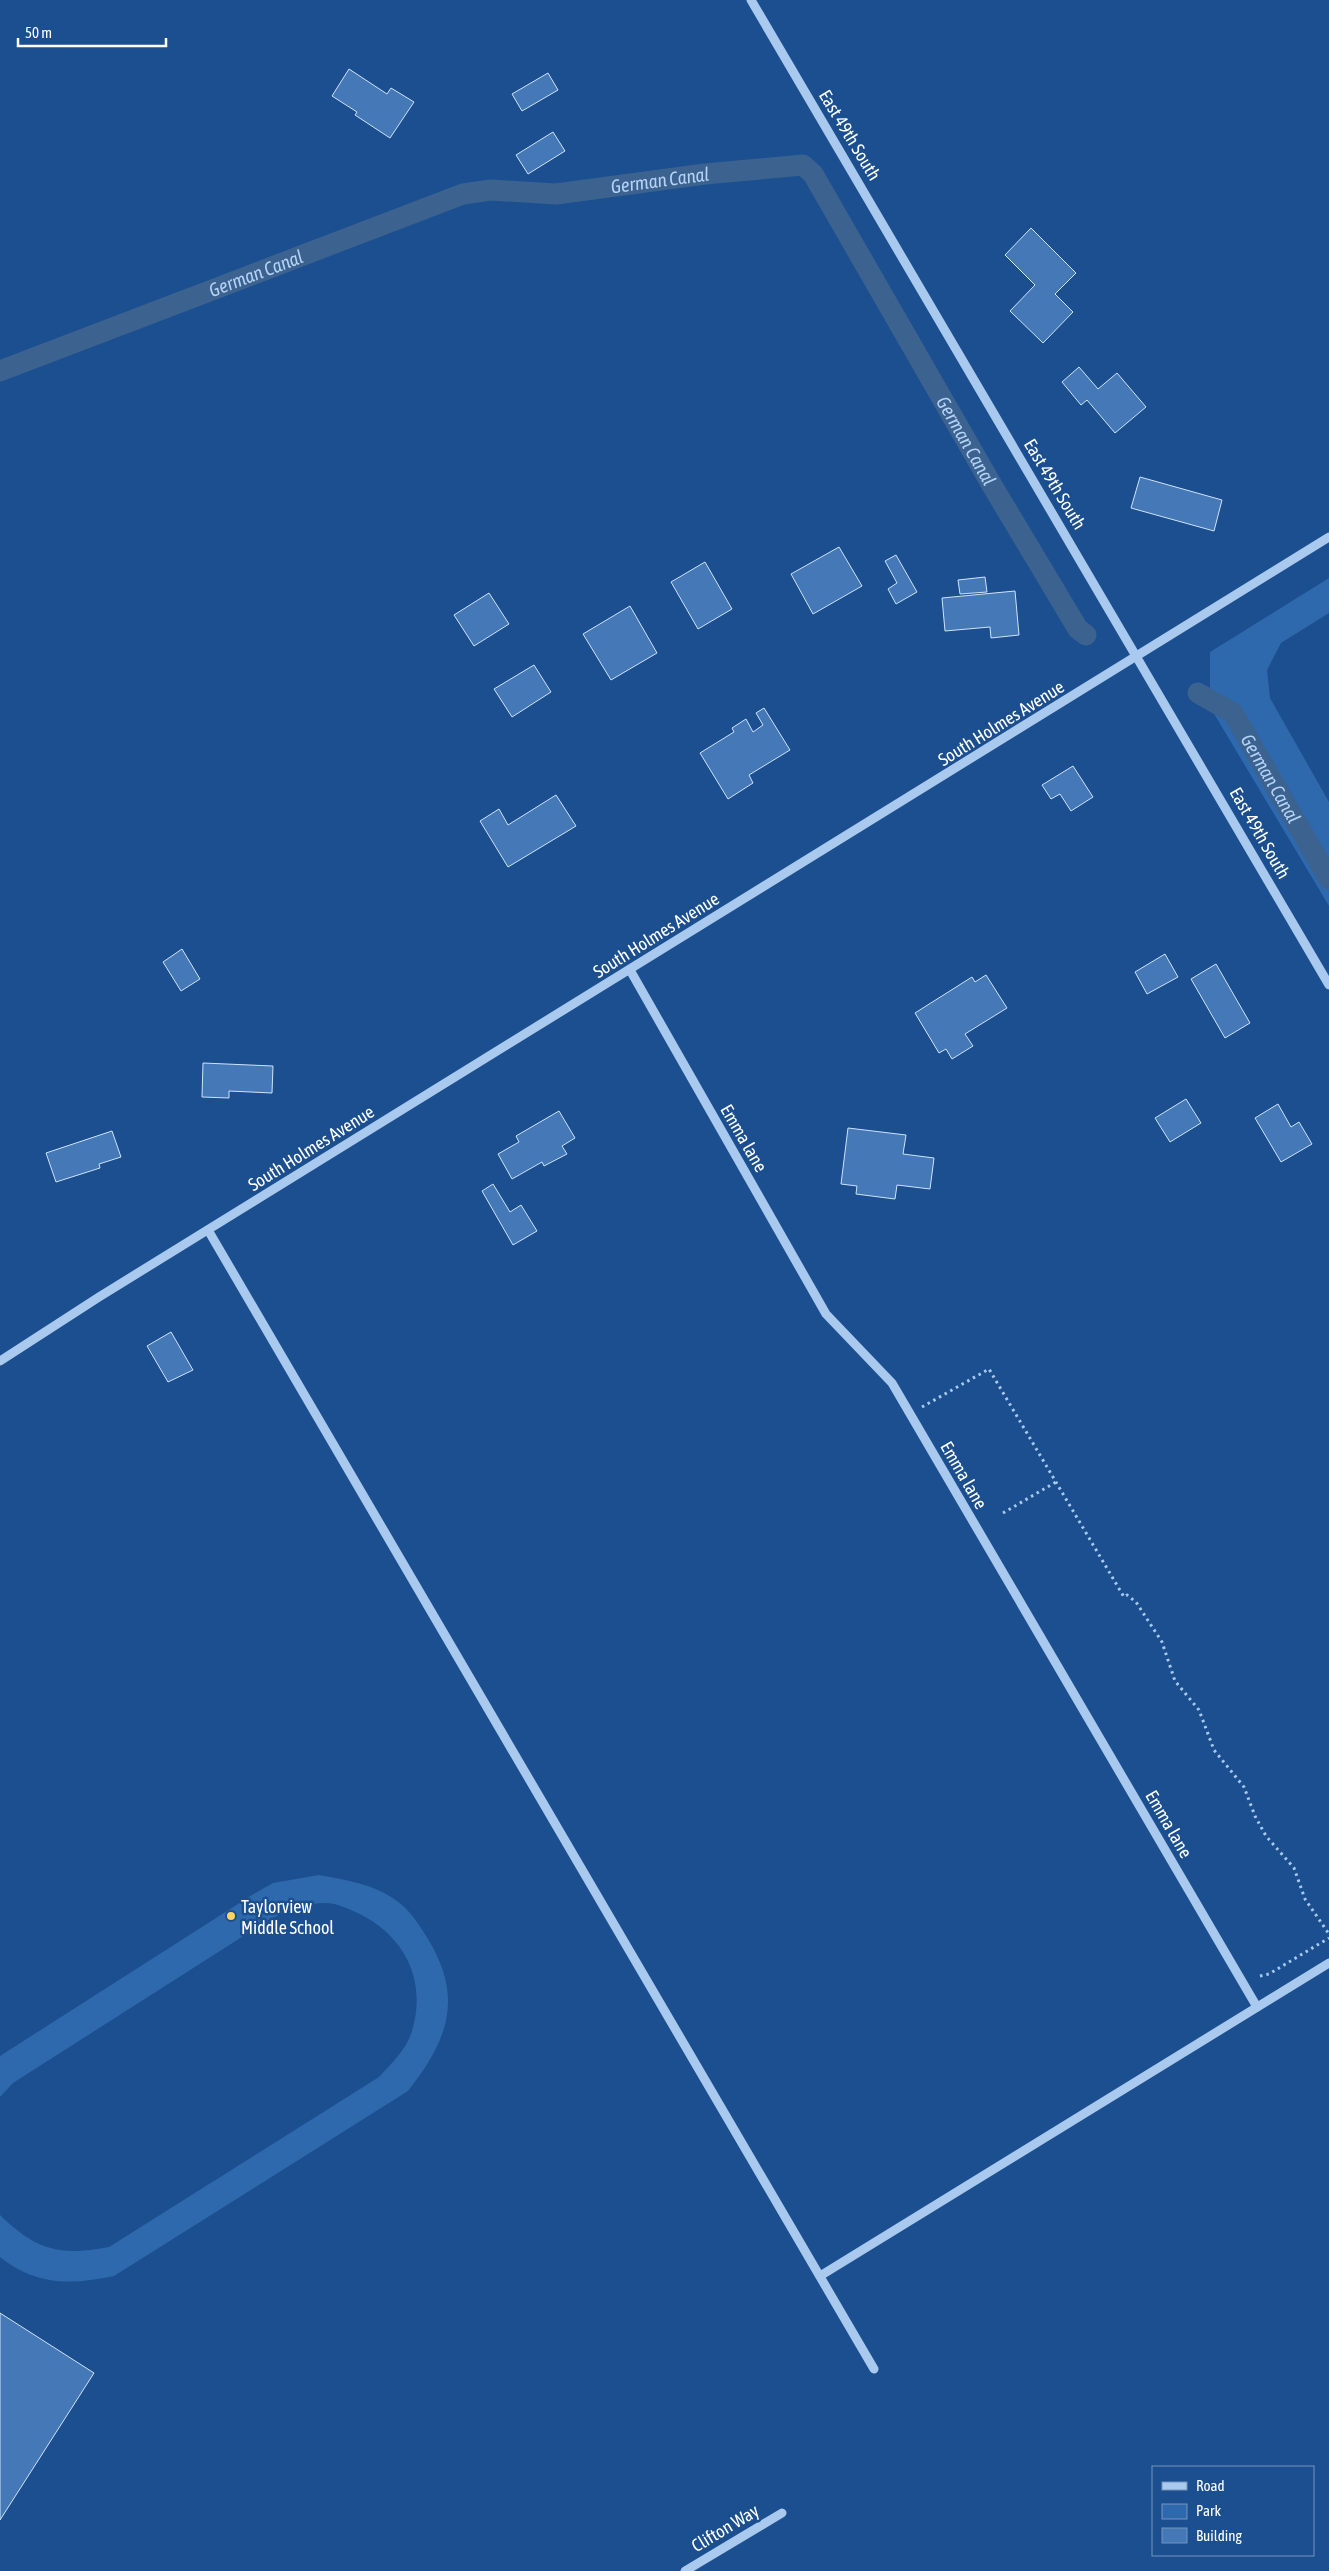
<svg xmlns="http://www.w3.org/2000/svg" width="1329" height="2571" viewBox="0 0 1329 2571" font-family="'Asap Condensed',sans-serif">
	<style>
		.green { fill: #2e69ad }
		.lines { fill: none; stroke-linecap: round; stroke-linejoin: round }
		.canal { stroke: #3c6290; stroke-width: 21 }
		.building { fill: #4478b7; stroke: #cfe3fa }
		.path { stroke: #a9c9ee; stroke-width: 3; stroke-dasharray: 2.5 4; stroke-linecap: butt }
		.minor { stroke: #a9c9ee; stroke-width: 9 }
		.poi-dot { fill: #ffd166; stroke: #1b4f8f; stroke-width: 2 }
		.labels { text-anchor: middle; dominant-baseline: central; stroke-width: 5; stroke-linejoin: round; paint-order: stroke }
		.street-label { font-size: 18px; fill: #fff; stroke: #1b4f8f }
		.poi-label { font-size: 18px; fill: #fff; stroke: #1b4f8f; text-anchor: start }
		.water-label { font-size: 19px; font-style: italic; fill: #b5d3f5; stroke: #1b4f8f }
	</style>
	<rect width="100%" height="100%" fill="#1b4f8f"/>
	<!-- green -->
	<g class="green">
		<path d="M1329 578V613L1281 643 1267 670 1270 698 1329 802V906L1210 707V652Z"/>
		<path d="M319 1875C345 1880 375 1884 397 1901 410 1910 420 1926 428 1939 464 1998 448 2040 408 2091L114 2276C72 2285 36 2286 0 2257V2215C37 2251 60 2256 109 2247L379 2077C391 2064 407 2049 412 2031 426 1984 408 1942 367 1918 354 1911 339 1903 324 1903 304 1903 288 1912 270 1919L13 2083 0 2097V2056L252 1895 273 1883Z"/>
	</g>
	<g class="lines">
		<!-- canal -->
		<g class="canal">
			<path id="s1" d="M0 371 463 194 491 190 556 194 705 174 803 165 813 174 993 487 1078 629 1086 635"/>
			<path id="s2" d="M1198 693 1233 713 1329 879"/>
		</g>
	</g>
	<!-- building -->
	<g class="building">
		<path d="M349 69 387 94 391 88 414 102 390 138 355 115 357 112 332 96Z"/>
		<path d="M548 73 558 90 522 111 512 94Z"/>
		<path d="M553 132 565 151 528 174 516 155Z"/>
		<path d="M1031 228 1076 273 1055 294 1073 312 1043 343 1010 311 1035 285 1005 255Z"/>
		<path d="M1079 367 1098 389 1117 373 1146 407 1115 433 1087 400 1081 405 1062 382Z"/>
		<path d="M1140 477 1222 500 1214 531 1131 508Z"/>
		<path d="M839 547 862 586 813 614 791 574Z"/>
		<path d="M896 555 917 592 896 604 888 589 897 583 885 561Z"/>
		<path d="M705 562 732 609 698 629 671 582Z"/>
		<path d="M985 577 987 592 960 594 958 580Z"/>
		<path d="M1015 591 1019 635 991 638 990 627 945 631 942 598Z"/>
		<path d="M489 593 509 624 474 646 454 615Z"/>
		<path d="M630 606 657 653 611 680 583 634Z"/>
		<path d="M534 665 551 692 512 717 494 689Z"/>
		<path d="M764 708 790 750 749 775 753 783 728 799 700 753 734 732 732 728 746 719 753 732 763 725 756 713Z"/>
		<path d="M1073 766 1093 797 1071 811 1060 794 1051 799 1042 785Z"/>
		<path d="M556 795 576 826 508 867 480 821 499 809 508 825Z"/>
		<path d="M182 949 200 979 181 991 163 962Z"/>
		<path d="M1165 954 1178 977 1147 994 1135 972Z"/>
		<path d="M1216 964 1250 1023 1225 1038 1191 979Z"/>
		<path d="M986 975 1007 1008 965 1034 973 1046 952 1059 946 1049 939 1053 915 1013 972 977 975 982Z"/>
		<path d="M203 1063 273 1066 272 1093 229 1091V1098L202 1097Z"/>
		<path d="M1186 1099 1201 1123 1170 1142 1155 1118Z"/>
		<path d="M1278 1104 1291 1127 1299 1122 1312 1144 1281 1162 1255 1118Z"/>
		<path d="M559 1111 575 1138 562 1146 567 1154 544 1166 542 1162 512 1179 498 1154 519 1142 516 1136Z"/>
		<path d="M848 1128 906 1135 903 1154 934 1158 930 1189 897 1185 895 1199 856 1194 857 1186 841 1184Z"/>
		<path d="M112 1131 121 1157 99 1164 100 1168 56 1182 46 1153Z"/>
		<path d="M493 1184 510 1212 521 1205 537 1231 513 1245 482 1191Z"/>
		<path d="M171 1332 193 1370 168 1382 147 1346Z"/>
		<path d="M0 2313 94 2373 0 2520Z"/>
	</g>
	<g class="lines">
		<!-- path -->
		<g class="path">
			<path d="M922 1407 989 1369 1124 1597 1127 1595 1136 1602 1162 1642 1175 1681 1199 1710 1214 1750 1244 1787 1255 1816 1266 1836 1294 1868 1305 1899 1329 1934"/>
			<path d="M1003 1513 1056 1482"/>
			<path d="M1260 1976 1269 1974 1329 1938"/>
		</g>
		<!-- minor -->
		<g class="minor">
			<path d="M751 0 1329 985"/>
			<path d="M630 970 826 1314 892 1383 1257 2007"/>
			<path d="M208 1230 874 2369"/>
			<path d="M0 1361 99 1297 1329 537"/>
			<path d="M820 2276 1329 1963"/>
			<path d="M685 2571 782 2513"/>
		</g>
	</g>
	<!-- markers -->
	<circle class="poi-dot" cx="231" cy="1916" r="5"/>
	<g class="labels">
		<!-- street labels -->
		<g class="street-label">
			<text transform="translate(850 135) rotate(59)">East 49th South</text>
			<text transform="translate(1055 484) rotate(59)">East 49th South</text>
			<text transform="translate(1001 723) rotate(-32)">South Holmes Avenue</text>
			<text transform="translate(1260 833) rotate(60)">East 49th South</text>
			<text transform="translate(656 935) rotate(-32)">South Holmes Avenue</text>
			<text transform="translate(744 1138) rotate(60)">Emma lane</text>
			<text transform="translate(311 1148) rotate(-32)">South Holmes Avenue</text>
			<text transform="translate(964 1475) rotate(60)">Emma lane</text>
			<text transform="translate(1169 1824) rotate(60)">Emma lane</text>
			<text transform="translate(725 2528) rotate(-31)">Clifton Way</text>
		</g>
		<!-- poi labels -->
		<g class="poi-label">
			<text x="241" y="1906">Taylorview<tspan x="241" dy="21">Middle School</tspan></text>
		</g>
		<!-- water labels -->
		<g class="water-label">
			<text stroke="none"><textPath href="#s1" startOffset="694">German Canal</textPath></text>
			<text stroke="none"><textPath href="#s1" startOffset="274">German Canal</textPath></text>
			<text stroke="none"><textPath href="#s1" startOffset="1159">German Canal</textPath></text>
			<text stroke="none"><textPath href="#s2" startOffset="116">German Canal</textPath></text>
		</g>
	</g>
	<!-- legend -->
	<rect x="1152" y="2466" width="162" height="90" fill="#1b4f8f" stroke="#7695bc"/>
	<rect x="1162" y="2482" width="25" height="8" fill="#a9c9ee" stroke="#7695bc"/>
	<text x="1196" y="2491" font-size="15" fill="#ffffff">Road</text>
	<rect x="1162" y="2504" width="25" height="15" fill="#2e69ad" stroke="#7695bc"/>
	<text x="1196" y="2516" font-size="15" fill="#ffffff">Park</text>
	<rect x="1162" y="2528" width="25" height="15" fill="#4478b7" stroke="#7695bc"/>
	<text x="1196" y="2541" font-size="15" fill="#ffffff">Building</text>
	<!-- scale -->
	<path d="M18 38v8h148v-8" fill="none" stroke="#ffffff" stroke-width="2.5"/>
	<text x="25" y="38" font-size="15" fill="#ffffff" stroke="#1b4f8f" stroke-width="4" paint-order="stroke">50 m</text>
</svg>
